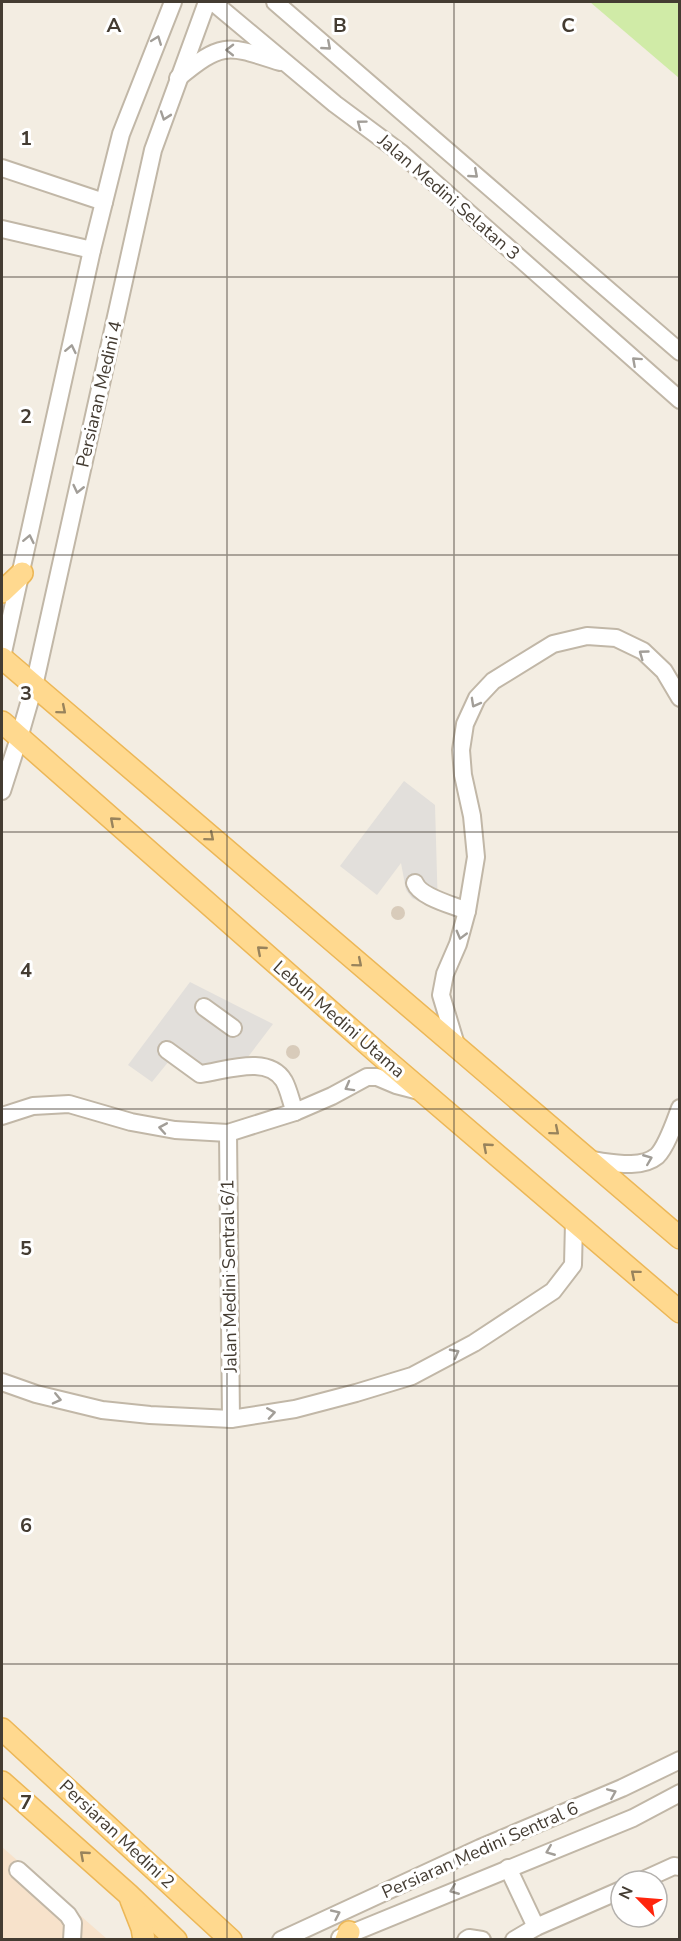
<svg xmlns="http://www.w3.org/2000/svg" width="681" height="1941" viewBox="0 0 681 1941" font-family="'Nunito Sans',sans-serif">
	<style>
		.commercial { fill: #f7e2cb }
		.green { fill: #d0eba7 }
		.parking { fill: #e2dfdb }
		.building { fill: #d8cbba }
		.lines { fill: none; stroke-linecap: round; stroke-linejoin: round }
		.minor-casing { stroke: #c1b7a7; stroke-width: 20 }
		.major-casing { stroke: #ecb757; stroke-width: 24 }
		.minor { stroke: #fff; stroke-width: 16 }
		.major { stroke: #ffd98f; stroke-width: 21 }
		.oneway { stroke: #a29e98 }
		.oneway2 { stroke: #98835c }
		.grid { fill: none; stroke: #443c32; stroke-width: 1.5; stroke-opacity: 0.55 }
		.labels { text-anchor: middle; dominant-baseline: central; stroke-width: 6; stroke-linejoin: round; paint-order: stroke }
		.street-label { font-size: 18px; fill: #443c32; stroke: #fff }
		.grid-label { font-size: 20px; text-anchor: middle; font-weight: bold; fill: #443c32; stroke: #fff; stroke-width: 6; stroke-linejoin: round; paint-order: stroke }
	</style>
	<rect width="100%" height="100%" fill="#f3ede2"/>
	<!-- commercial -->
	<path class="commercial" d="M2 1847 107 1939H2Z"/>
	<!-- green -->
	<path class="green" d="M590 2H679V78Z"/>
	<!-- parking -->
	<g class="parking">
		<path d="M404 781 435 805 438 911 412 898 406 890 401 863 377 895 340 866Z"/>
		<path d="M190 982 273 1024 232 1078 207 1083 197 1082 169 1061 152 1082 128 1065Z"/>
	</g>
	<!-- building -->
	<g class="building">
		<circle cx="398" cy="913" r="7"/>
		<circle cx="293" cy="1052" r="7"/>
	</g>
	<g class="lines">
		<!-- minor casing -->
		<g class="minor-casing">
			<g id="minor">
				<path d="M213 2 335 104 401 153 680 400"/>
				<path d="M275 2 680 352"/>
				<path d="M178 78C223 41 227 45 280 62"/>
				<path d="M2 168 104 202"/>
				<path d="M2 229 92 250"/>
				<path d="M2 657 92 250 121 134 173 2"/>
				<path d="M2 791 19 738 34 686 153 150 207 2"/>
				<path d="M415 883C420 897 453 905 467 911"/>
				<path d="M204 1007 233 1028"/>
				<path d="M457 1048 441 995 445 974 458 944 467 911 476 857 472 816 463 775 461 750 465 724 477 698 493 681 553 644 587 636 616 638 643 651 664 671 680 698"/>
				<path d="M167 1050 200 1074C225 1071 268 1054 284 1081 289 1090 291 1102 295 1112"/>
				<path d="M2 1116 33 1106 69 1104 131 1122 175 1130 228 1133 295 1112 332 1096 367 1077H377L396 1085 423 1092"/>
				<path d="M228 1133 231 1419"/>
				<path d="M590 1160C610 1162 640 1170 657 1156 667 1146 675 1121 680 1108"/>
				<path d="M2 1382 36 1394 102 1410 150 1415 231 1419 295 1409 356 1393 412 1376 474 1343 553 1291 573 1265 574 1222"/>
				<path d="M508 1868 536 1927"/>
				<path d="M18 1870 68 1915 73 1923 72 1940"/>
				<path d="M641 1881 674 1866 680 1867"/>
				<path d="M340 1938 633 1818 680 1793"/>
				<path d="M281 1940 480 1848 622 1788 680 1760"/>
				<path d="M466 1940 469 1938 482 1940"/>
				<path d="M514 1940 536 1927 621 1890"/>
			</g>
		</g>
		<!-- major casing -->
		<g class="major-casing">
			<g id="major">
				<path d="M2 592 22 573"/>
				<path d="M2 658 680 1238"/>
				<path d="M2 722 380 1055 680 1312"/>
				<path d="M2 1729 231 1940"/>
				<path d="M2 1782 128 1894 176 1940"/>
				<path d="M131 1900 142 1928 144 1940"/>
				<path d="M346 1940 349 1932"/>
			</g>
		</g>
		<!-- minor -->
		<use href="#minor" class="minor"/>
		<!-- major -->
		<use href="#major" class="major"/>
	</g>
	<!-- one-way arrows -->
	<defs><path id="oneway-chevron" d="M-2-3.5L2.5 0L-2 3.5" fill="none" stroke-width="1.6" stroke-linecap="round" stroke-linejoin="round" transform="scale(1.5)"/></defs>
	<g class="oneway">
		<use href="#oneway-chevron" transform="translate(157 40) rotate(-69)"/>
		<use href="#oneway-chevron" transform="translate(327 46) rotate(41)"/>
		<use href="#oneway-chevron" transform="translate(230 50) rotate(-179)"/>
		<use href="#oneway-chevron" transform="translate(165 116) rotate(109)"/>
		<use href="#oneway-chevron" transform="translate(361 124) rotate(-143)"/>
		<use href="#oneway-chevron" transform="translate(474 174) rotate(41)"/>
		<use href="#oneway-chevron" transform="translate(71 349) rotate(-78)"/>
		<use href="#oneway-chevron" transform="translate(636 361) rotate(-138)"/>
		<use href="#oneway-chevron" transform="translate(78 489) rotate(103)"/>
		<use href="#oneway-chevron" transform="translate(29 539) rotate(-78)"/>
		<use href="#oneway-chevron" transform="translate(643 654) rotate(-144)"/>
		<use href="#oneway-chevron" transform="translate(475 703) rotate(119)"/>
		<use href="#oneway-chevron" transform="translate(461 935) rotate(105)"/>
		<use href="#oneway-chevron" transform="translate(349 1087) rotate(151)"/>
		<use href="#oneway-chevron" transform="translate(163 1128) rotate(-170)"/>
		<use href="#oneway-chevron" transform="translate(648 1159) rotate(-22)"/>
		<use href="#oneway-chevron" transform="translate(455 1353) rotate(-28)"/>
		<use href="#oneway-chevron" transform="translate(57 1399) rotate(13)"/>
		<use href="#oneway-chevron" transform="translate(271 1413) rotate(-9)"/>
		<use href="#oneway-chevron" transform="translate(612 1793) rotate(-23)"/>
		<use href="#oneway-chevron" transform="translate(550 1851) rotate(158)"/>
		<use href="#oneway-chevron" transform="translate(454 1890) rotate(158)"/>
		<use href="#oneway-chevron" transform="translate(336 1914) rotate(-25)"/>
	</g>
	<g class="oneway2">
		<use href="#oneway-chevron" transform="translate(62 710) rotate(40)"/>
		<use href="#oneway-chevron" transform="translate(114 821) rotate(-139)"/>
		<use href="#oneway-chevron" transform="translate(210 837) rotate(40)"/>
		<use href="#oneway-chevron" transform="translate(261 950) rotate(-139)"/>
		<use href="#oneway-chevron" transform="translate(358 963) rotate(40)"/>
		<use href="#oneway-chevron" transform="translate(555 1131) rotate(40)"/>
		<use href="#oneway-chevron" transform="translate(487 1147) rotate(-139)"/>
		<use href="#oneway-chevron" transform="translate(635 1274) rotate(-140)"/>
		<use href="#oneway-chevron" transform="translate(84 1855) rotate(-139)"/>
	</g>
	<!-- grid -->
	<path class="grid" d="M227 2V1940M454 2V1940M2 277H680M2 555H680M2 832H680M2 1109H680M2 1386H680M2 1664H680"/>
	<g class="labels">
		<!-- street labels -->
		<g class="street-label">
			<text transform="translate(449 197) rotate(41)">Jalan Medini Selatan 3</text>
			<text transform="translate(99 394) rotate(-77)">Persiaran Medini 4</text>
			<text transform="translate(339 1019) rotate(41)">Lebuh Medini Utama</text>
			<text transform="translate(229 1276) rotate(-91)">Jalan Medini Sentral 6/1</text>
			<text transform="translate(117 1834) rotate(43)">Persiaran Medini 2</text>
			<text transform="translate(480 1850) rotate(-24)">Persiaran Medini Sentral 6</text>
		</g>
	</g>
	<g class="grid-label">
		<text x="114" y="32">A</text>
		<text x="340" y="32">B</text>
		<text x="568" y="32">C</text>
		<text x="26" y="145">1</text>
		<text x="26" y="423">2</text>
		<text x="26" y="700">3</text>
		<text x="26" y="977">4</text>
		<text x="26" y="1255">5</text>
		<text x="26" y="1532">6</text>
		<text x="26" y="1809">7</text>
	</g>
	<!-- border -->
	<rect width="681" height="1941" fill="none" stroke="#443c32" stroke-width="6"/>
	<!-- north arrow -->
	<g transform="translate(639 1899) rotate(295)"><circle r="28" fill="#ffffff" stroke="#b4b1ad" stroke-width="1.5"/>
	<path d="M0-4.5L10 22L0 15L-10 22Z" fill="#ff250d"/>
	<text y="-9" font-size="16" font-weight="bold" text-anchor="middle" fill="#443c32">N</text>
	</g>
</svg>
